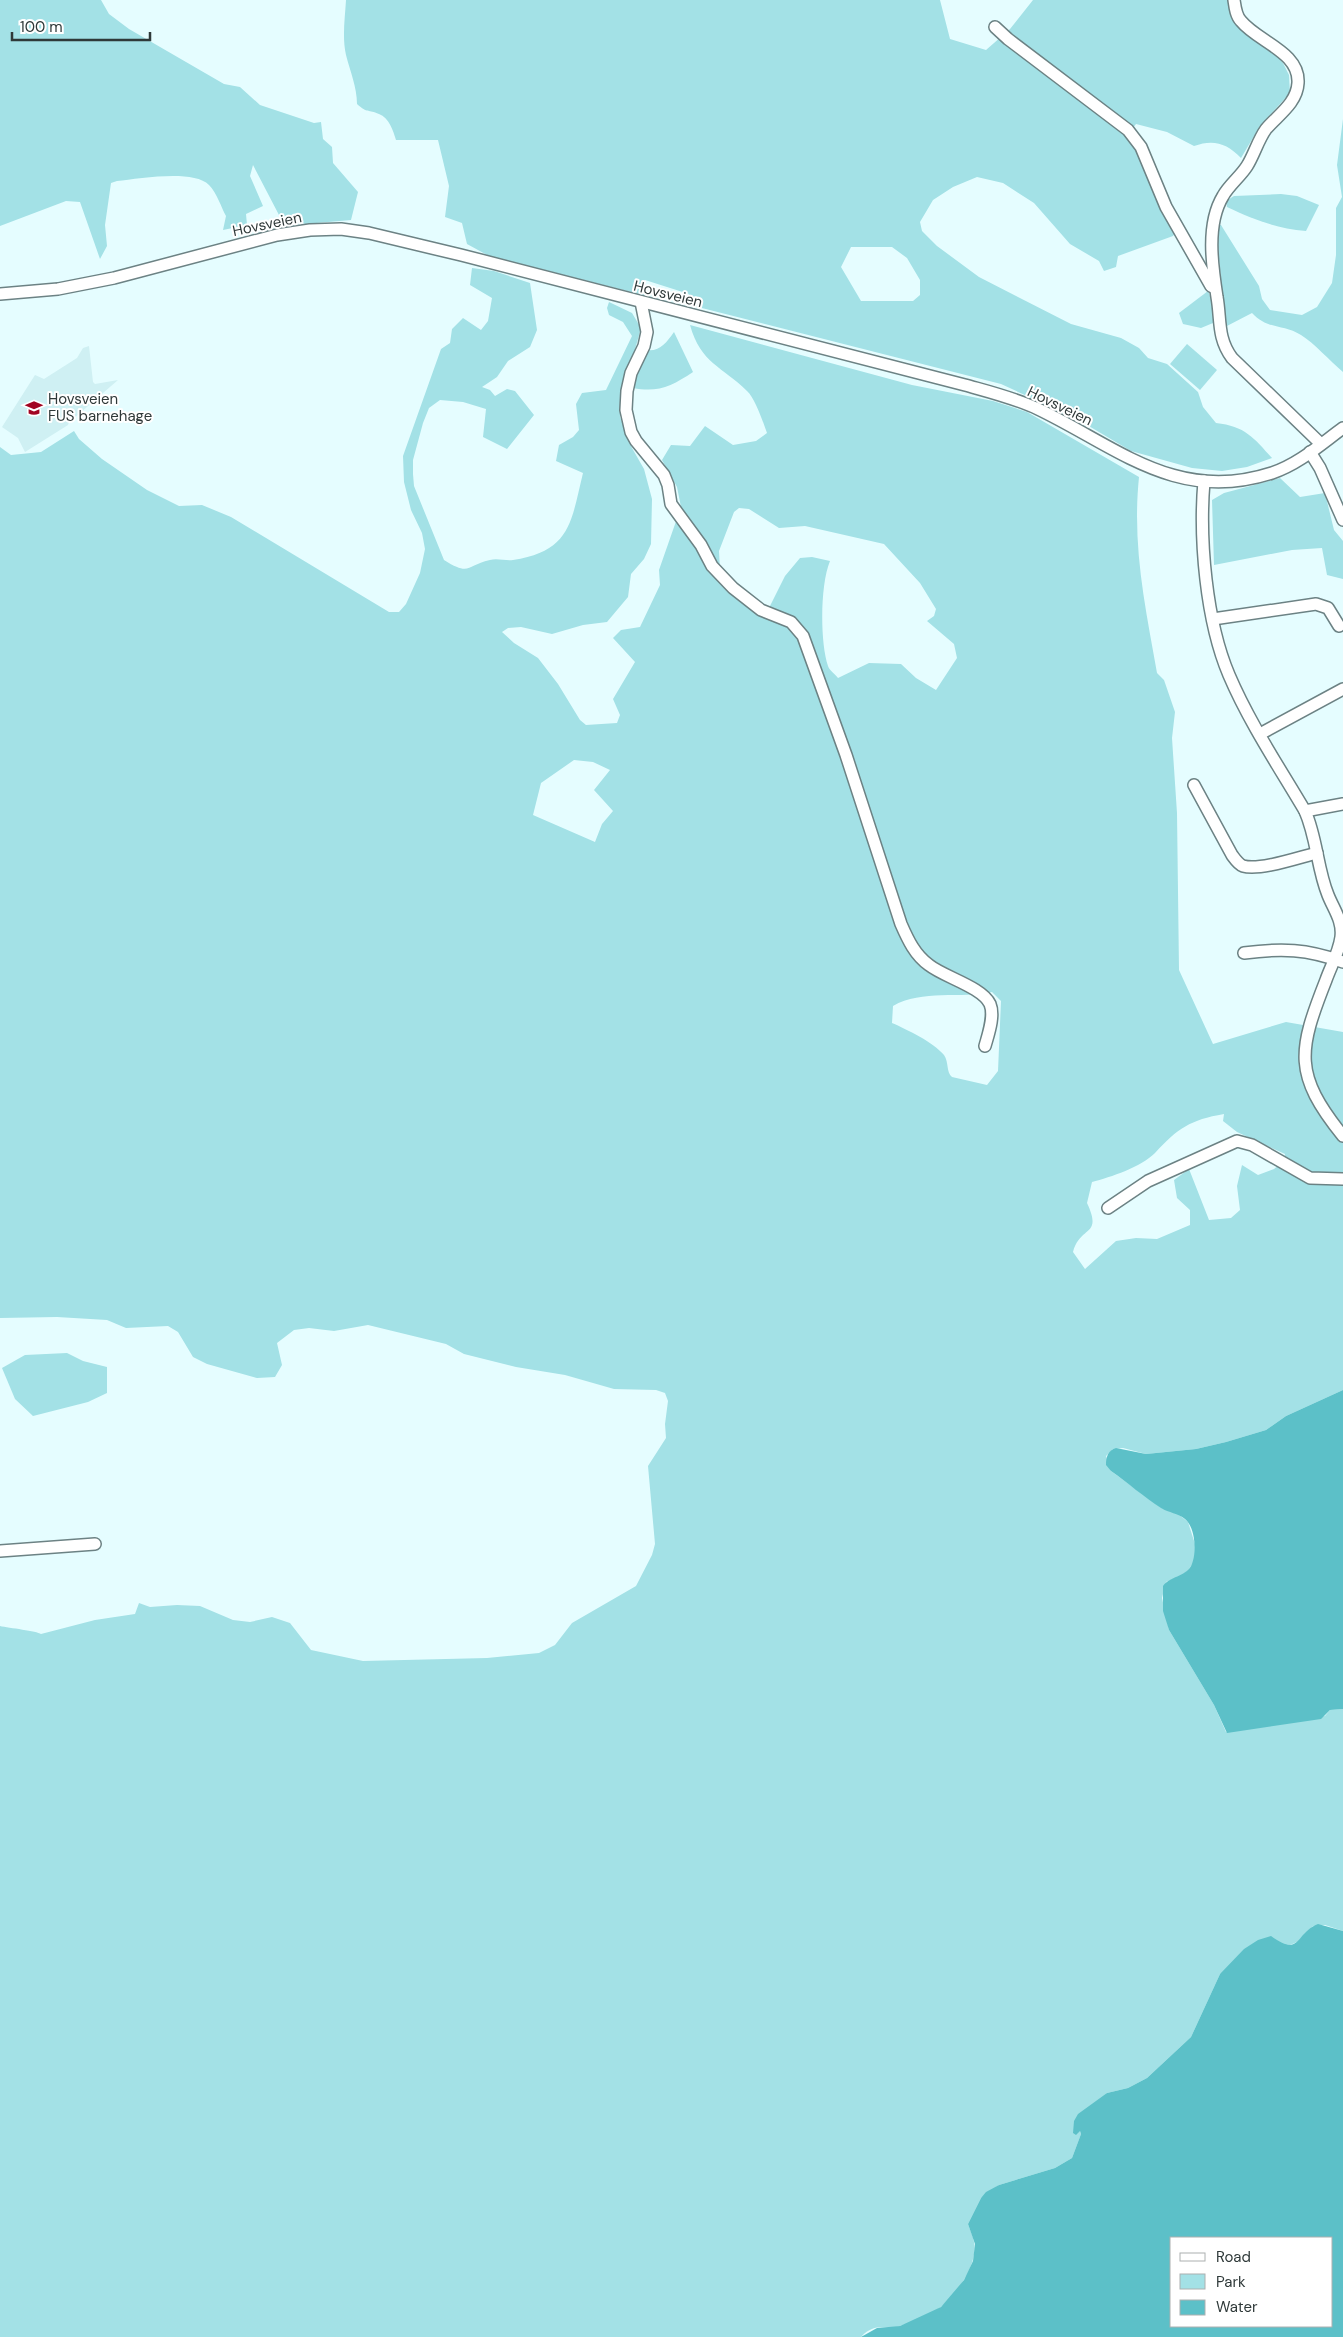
<svg xmlns="http://www.w3.org/2000/svg" width="1343" height="2337" viewBox="0 0 1343 2337" font-family="'DM Sans',sans-serif">
	<style>
		.built { fill: #cff0f3 }
		.green { fill: #a3e1e6; fill-rule: evenodd }
		.water { fill: #5cc0c8; fill-rule: evenodd }
		.lines { fill: none; stroke-linecap: round; stroke-linejoin: round }
		.minor-casing { stroke: #6c8284; stroke-width: 14 }
		.minor { stroke: #fff; stroke-width: 11 }
		.labels { text-anchor: middle; dominant-baseline: central; stroke-width: 4; stroke-linejoin: round; paint-order: stroke }
		.street-label { font-size: 15px; fill: #2f3939; stroke: #fff }
		.poi-label { font-size: 15px; fill: #2f3939; stroke: #fff; text-anchor: start }
	</style>
	<rect width="100%" height="100%" fill="#e5fdff"/>
	<!-- built -->
	<path class="built" d="M89 346 93 382 95 384 118 380 73 419H70L68 425 25 452 18 438 2 427 35 375 44 379 77 358 83 348Z"/>
	<!-- green -->
	<g class="green">
		<path d="M0 0H101L109 14 129 29 224 84 240 87 260 105 314 123 321 122 323 139 332 147 333 163 358 192 351 220 305 224 297 219 279 215 253 165 250 176 263 206 246 214 247 225 223 230 226 216C221 207 217 193 209 185 193 169 139 179 117 181L111 183 105 225 107 246 100 259 80 202 66 201 0 226Z"/>
		<path d="M346 0H940L950 39 986 50 1010 29 1033 0H1229L1283 63 1289 75 1290 93 1260 126 1241 158C1227 143 1213 139 1194 146L1167 132 1136 124 1127 136 1135 148 1175 233 1173 236 1118 256 1116 267 1104 271 1099 261 1070 244 1034 203 1003 183 977 177 953 187 933 200 920 222 922 231 937 246 979 277 1071 324 1121 338 1139 348 1148 358 1167 364 1198 392 1203 407 1216 423C1245 426 1254 438 1272 458L1247 467 1222 471 1192 468 1131 451 1077 419 1001 384 686 304 689 294 645 280 647 296 489 256 467 244 462 223 445 217 449 186 438 140H396C393 130 389 118 379 114 368 109 368 114 357 104 357 87 350 71 346 55 342 37 345 18 346 0ZM851 247H892L907 258 920 280V295L913 301H861L841 267Z"/>
		<path d="M1343 119V372C1330 361 1314 343 1301 335 1283 324 1268 330 1252 313L1225 327 1216 224 1221 225 1259 286 1262 299 1270 310 1302 315 1317 307 1332 283 1336 255V208L1342 197 1337 165Z"/>
		<path d="M1281 194 1297 196 1319 205 1306 231C1275 228 1255 220 1227 207L1226 201 1234 196Z"/>
		<path d="M472 268 494 271 530 283 537 330 530 347 508 361 497 377 482 387 490 390 495 396 507 389 515 391 534 415 507 449 483 437 486 409 463 402 440 400 429 408 423 423 413 460V474L414 486 444 560C471 577 466 565 490 560 497 558 506 561 513 560 571 551 571 522 583 473L556 461 559 445 573 437 579 430 576 404 582 393 606 390 632 336 623 322 609 315 607 308 609 302 632 313 641 328 634 353 622 383 620 417 632 448 644 469 652 499 651 544 644 559 631 574 628 597 607 622 583 625 552 634 521 627 508 628 502 632 514 643 538 658 558 684 580 720 586 725 617 723 620 715 613 699 635 662 613 638 621 630 640 627 660 585 659 570 681 507 677 487 662 460 671 445 690 446 705 426 733 445 756 441 767 433C763 422 755 398 747 391 722 366 701 364 690 325L912 385 993 401 1027 412 1139 477C1132 546 1145 605 1157 673L1164 680 1175 712 1172 738 1177 813 1179 970 1213 1044 1286 1022 1343 1032V1390L1286 1416 1266 1430 1226 1442 1196 1449 1146 1454 1123 1448 1113 1449 1106 1456 1111 1471 1163 1509 1177 1513 1188 1522 1195 1544 1196 1558 1189 1569 1183 1575 1166 1582 1162 1598 1169 1630 1214 1705 1226 1732 1325 1716 1330 1710 1343 1709V1931L1325 1925 1313 1926C1304 1936 1298 1946 1283 1945L1220 1974 1191 2037 1147 2078 1128 2088 1107 2093 1080 2131 1081 2134 1072 2158 1055 2168 999 2185 981 2198 968 2224C970 2230 973 2236 974 2242 978 2264 958 2292 942 2306 933 2314 913 2322 900 2326 886 2331 876 2321 861 2337H0V1626C9 1628 37 1631 41 1634L95 1620 135 1614 139 1603 150 1607 177 1605 200 1606 233 1620 250 1622 272 1617 290 1623 311 1650 363 1661 487 1658 539 1653 555 1645 572 1623 636 1586 652 1555 655 1544 648 1466 666 1438 665 1424 668 1401 665 1393 656 1390 614 1389 565 1375 516 1367 464 1354 446 1344 368 1325 334 1331 309 1328 294 1330 277 1343 282 1365 275 1377 257 1378 207 1364 193 1357 178 1332 168 1326 126 1328 107 1320 57 1317 0 1318V447L11 455 41 452 74 431 79 439 102 459 147 490 179 506 202 505 231 517 389 612H399L406 604 420 573 425 549 422 533 411 510 404 482 403 456 441 349 450 343 452 329 463 318 481 330 488 321 492 298 470 285ZM739 508 749 509 779 528 805 526 884 544 920 583 936 609 934 616 927 621 954 644 957 658 936 690 916 678 901 664 869 663 838 678C835 674 829 670 828 666 820 642 820 585 830 561L812 557 800 558 785 576 770 606 768 607 742 592 720 570 719 551 734 512ZM574 760 593 762 610 770 594 790 613 811 602 824 595 842 533 815 541 783ZM992 992 1001 1001 998 1071 987 1085 952 1077C946 1072 949 1062 944 1055 933 1042 908 1030 892 1023L893 1006C922 989 961 999 992 992ZM1224 1114 1223 1121 1237 1132 1285 1154 1284 1161 1274 1169 1258 1175 1242 1165 1237 1186 1240 1210 1231 1218 1209 1220 1189 1169 1174 1180 1177 1198 1190 1210V1225L1157 1239 1136 1238 1116 1241 1085 1269 1073 1252C1080 1225 1103 1237 1087 1203L1092 1182C1111 1177 1141 1167 1155 1153 1178 1128 1190 1120 1224 1114Z"/>
		<path d="M1208 291 1214 305 1213 323 1201 328 1183 324 1179 313Z"/>
		<path d="M674 332 693 372C672 386 658 393 633 388L635 374 646 350C660 352 666 343 674 332Z"/>
		<path d="M1187 344 1217 370 1200 390 1170 364Z"/>
		<path d="M1280 478 1300 497 1325 493 1334 530 1343 541V579L1327 575 1322 548 1292 550 1214 565 1212 500 1224 493Z"/>
		<path d="M67 1353 83 1361 107 1367V1393L88 1402 33 1416 15 1399 2 1368 25 1355Z"/>
	</g>
	<!-- water -->
	<g class="water">
		<path d="M1343 1390V1709L1330 1710 1321 1719 1227 1733 1214 1705 1169 1630 1163 1611V1586C1170 1576 1185 1577 1191 1566 1197 1555 1196 1528 1185 1519 1178 1513 1169 1513 1161 1508 1144 1497 1128 1483 1111 1471L1106 1465C1106 1457 1108 1450 1116 1448L1146 1454 1196 1449 1226 1442 1266 1430 1286 1416Z"/>
		<path d="M1318 1924 1343 1931V2337H861L877 2328 900 2326 941 2307 964 2280 973 2261 975 2244 968 2224 981 2198 986 2192 999 2185 1055 2168 1072 2158 1081 2134 1080 2131 1076 2135 1073 2133 1074 2121 1078 2114 1107 2093 1128 2088 1147 2078 1191 2037 1220 1974 1244 1949 1258 1940 1271 1936C1301 1958 1295 1933 1318 1924ZM1332 2238V2326H1172V2238Z"/>
	</g>
	<g class="lines">
		<!-- minor casing -->
		<g class="minor-casing">
			<g id="minor">
				<path d="M1234 0C1235 7 1236 16 1241 21 1258 42 1300 52 1298 83 1297 103 1278 115 1266 129 1258 140 1254 155 1247 166 1240 177 1229 185 1223 196 1206 224 1212 265 1217 297 1221 319 1217 338 1232 358L1321 444"/>
				<path d="M995 27 1008 39 1128 130 1141 147 1166 207 1211 286 1215 288"/>
				<path d="M0 294 58 289 114 278 277 235 310 230 341 229 369 233 461 255 965 385C990 392 1015 398 1038 409 1117 447 1177 504 1272 473 1299 464 1321 444 1343 428"/>
				<path d="M641 302 647 332 644 346 631 373 627 391 626 410 631 432 636 441 664 475 668 485 671 504 701 545 712 566 733 588 761 610 791 622 803 636 846 755 901 924C908 940 915 955 929 965 944 977 982 987 990 1004 995 1016 988 1035 985 1046"/>
				<path d="M1310 452 1320 468 1343 520"/>
				<path d="M1204 481C1199 539 1206 621 1229 675 1249 722 1279 767 1305 811 1317 838 1317 868 1328 895 1334 910 1343 921 1341 937 1339 952 1331 966 1326 980 1298 1051 1293 1074 1343 1136"/>
				<path d="M1213 619 1316 604 1328 608 1339 626"/>
				<path d="M1260 734 1343 689"/>
				<path d="M1194 785 1232 855C1235 859 1238 864 1243 866 1260 871 1300 857 1317 853"/>
				<path d="M1305 811 1343 804"/>
				<path d="M1244 953C1282 948 1307 949 1343 962"/>
				<path d="M1108 1208 1148 1181 1237 1141 1252 1145 1310 1178 1343 1179"/>
				<path d="M0 1551 95 1544"/>
			</g>
		</g>
		<!-- minor -->
		<use href="#minor" class="minor"/>
	</g>
	<!-- icons -->
	<defs>
		<g id="school-bare" transform="scale(1.35)"><path d="M0-5L7-2L0 1L-7-2ZM-4 1L0 2.5L4 1V4Q0 6-4 4Z" fill="#a20422" stroke="#fff" stroke-width="2.5" paint-order="stroke"/></g>
	</defs>
	<g fill-rule="evenodd">
		<use href="#school-bare" x="34" y="408"/>
	</g>
	<g class="labels">
		<!-- street labels -->
		<g class="street-label">
			<text transform="translate(267 224) rotate(-12)">Hovsveien</text>
			<text transform="translate(668 294) rotate(14)">Hovsveien</text>
			<text transform="translate(1060 406) rotate(26)">Hovsveien</text>
		</g>
		<!-- poi labels -->
		<g class="poi-label">
			<text x="48" y="399">Hovsveien<tspan x="48" dy="17">FUS barnehage</tspan></text>
		</g>
	</g>
	<!-- legend -->
	<rect x="1170" y="2237" width="162" height="90" fill="#ffffff" stroke="#acb0b0"/>
	<rect x="1180" y="2253" width="25" height="8" fill="#ffffff" stroke="#acb0b0"/>
	<text x="1216" y="2262" font-size="15" fill="#2f3939">Road</text>
	<rect x="1180" y="2274" width="25" height="15" fill="#a3e1e6" stroke="#acb0b0"/>
	<text x="1216" y="2287" font-size="15" fill="#2f3939">Park</text>
	<rect x="1180" y="2300" width="25" height="15" fill="#5cc0c8" stroke="#acb0b0"/>
	<text x="1216" y="2312" font-size="15" fill="#2f3939">Water</text>
	<!-- scale -->
	<path d="M12 32v8h138v-8" fill="none" stroke="#2f3939" stroke-width="2.5"/>
	<text x="20" y="32" font-size="15" fill="#2f3939" stroke="#ffffff" stroke-width="4" paint-order="stroke">100 m</text>
</svg>
